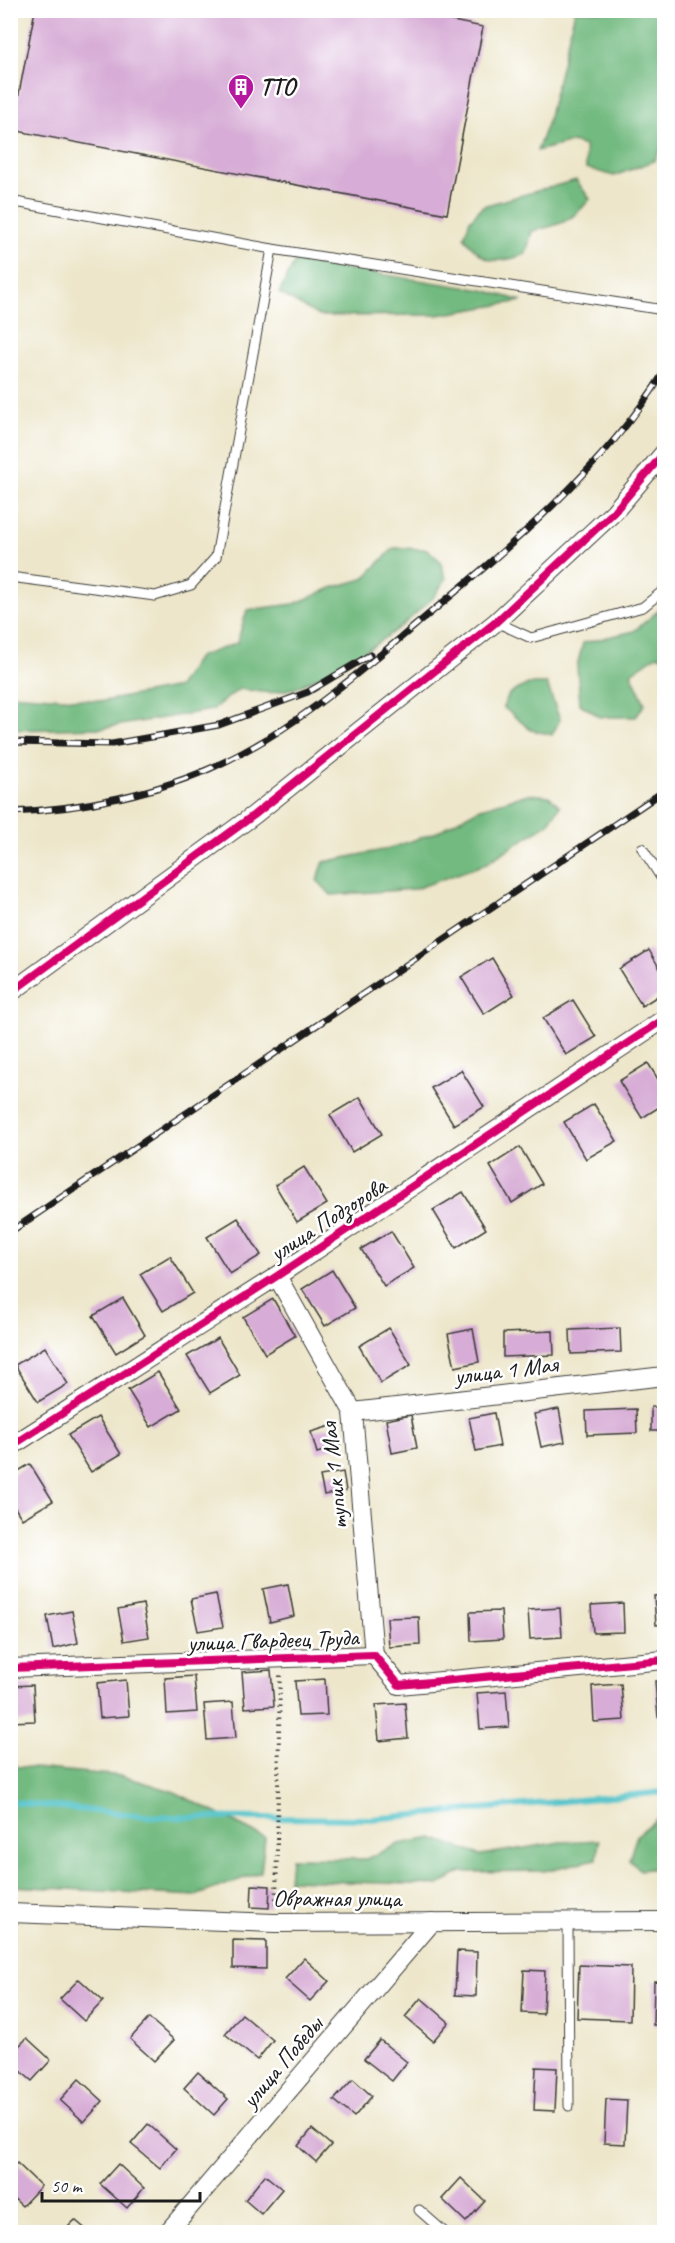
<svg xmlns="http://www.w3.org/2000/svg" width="675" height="2243" viewBox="0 0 675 2243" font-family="Caveat,sans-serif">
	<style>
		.forest { fill: #72ba80; stroke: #476b4e; stroke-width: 1.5 }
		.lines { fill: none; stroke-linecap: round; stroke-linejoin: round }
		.stream { stroke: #56c4cb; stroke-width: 6 }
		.building { fill: #d7acd6 }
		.service-casing { stroke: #3b3a36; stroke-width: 11 }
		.minor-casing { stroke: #3b3a36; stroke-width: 20 }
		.path { stroke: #3b3a36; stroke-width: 4; stroke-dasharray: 1.5 4.5; stroke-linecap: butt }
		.service { stroke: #fff; stroke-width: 9 }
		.minor { stroke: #fff; stroke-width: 18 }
		.rail-casing { stroke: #1c1c1c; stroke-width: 7 }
		.rail { stroke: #fff; stroke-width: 4.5; stroke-dasharray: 14; stroke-linecap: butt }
		.cycleway-casing { stroke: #fff; stroke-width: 11 }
		.cycleway { stroke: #d6006c; stroke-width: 8 }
		.labels { text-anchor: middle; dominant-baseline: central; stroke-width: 5; stroke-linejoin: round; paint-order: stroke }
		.poi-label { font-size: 24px; font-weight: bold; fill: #1c1c1c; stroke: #fff; text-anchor: start }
		.street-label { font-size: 24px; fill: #1c1c1c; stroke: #fff }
	</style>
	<rect width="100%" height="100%" fill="#fff"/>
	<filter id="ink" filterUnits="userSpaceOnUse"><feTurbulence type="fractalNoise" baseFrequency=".0167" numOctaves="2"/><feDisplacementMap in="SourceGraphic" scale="12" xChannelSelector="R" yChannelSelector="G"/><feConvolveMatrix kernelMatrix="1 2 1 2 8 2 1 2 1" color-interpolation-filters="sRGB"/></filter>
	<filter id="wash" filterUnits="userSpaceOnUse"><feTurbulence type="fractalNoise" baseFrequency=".008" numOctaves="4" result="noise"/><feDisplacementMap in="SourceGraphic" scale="24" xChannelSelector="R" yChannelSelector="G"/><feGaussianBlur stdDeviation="1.35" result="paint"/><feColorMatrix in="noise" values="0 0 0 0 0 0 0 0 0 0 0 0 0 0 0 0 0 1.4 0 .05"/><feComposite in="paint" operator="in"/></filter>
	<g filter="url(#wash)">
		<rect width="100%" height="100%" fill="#ede6ca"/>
		<!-- forest -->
		<g class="forest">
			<path d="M575 11H664V143L654 161 614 176 586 168 585 146 572 142 537 151 547 124Z"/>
			<path d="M576 180 590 199C571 222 561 225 532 231L526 254C493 265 486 264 464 237L470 220 483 206Z"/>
			<path d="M295 261 483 290 522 301 438 315 319 316 279 293Z"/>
			<path d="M394 548 427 549 440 561 446 579 433 598 403 625 373 646 329 671 296 688 270 693 239 689 212 710 102 728 11 730V694L104 701 178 687 198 657 237 643 247 610 294 604 332 588 363 579Z"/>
			<path d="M664 606V658L657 655 631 673 645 704 636 717H600L580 704 577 666 583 643 634 631Z"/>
			<path d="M528 684H547L560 720 552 735 531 730 503 707 509 694Z"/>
			<path d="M528 794 549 796 560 806 548 824 485 864 415 889 331 895 317 880 324 862 388 849 437 832 478 809Z"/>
			<path d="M11 1766 123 1776 175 1792 265 1838 261 1872 195 1896 11 1886Z"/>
			<path d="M664 1813V1867L640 1870 629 1860 637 1835Z"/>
			<path d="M432 1838 480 1855 561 1842 599 1840 597 1859 544 1871 461 1872 439 1885 289 1880 291 1858 366 1859 399 1844Z"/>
		</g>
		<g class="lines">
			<!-- stream -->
			<path class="stream" d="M10 1802 154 1817 371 1819 664 1792"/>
		</g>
		<g id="blocks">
			<!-- building -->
			<g class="building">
				<path d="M35 10H398L483 27 447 214 12 130Z"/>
				<path d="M649 950 664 976V992L642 1006 619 969Z"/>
				<path d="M492 958 514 995 484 1014 461 977Z"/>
				<path d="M573 1000 596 1037 566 1055 543 1018Z"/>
				<path d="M648 1063 664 1089V1104L642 1118 619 1081Z"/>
				<path d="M461 1070 484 1107 454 1125 431 1088Z"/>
				<path d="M360 1097 382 1134 352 1152 330 1115Z"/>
				<path d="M594 1104 617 1141 586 1159 564 1122Z"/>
				<path d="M520 1147 542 1184 512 1203 490 1166Z"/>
				<path d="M304 1167 327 1204 297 1222 275 1185Z"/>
				<path d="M463 1192 486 1229 456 1248 433 1210Z"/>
				<path d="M238 1218 261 1255 230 1274 207 1237Z"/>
				<path d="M391 1231 414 1268 384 1286 361 1249Z"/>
				<path d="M170 1256 193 1293 163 1311 140 1274Z"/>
				<path d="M332 1270 355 1308 325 1326 302 1289Z"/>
				<path d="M123 1298 145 1335 116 1353 93 1316Z"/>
				<path d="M273 1299 295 1336 265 1354 243 1317Z"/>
				<path d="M389 1328 411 1365 381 1383 359 1346Z"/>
				<path d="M620 1328 621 1352 571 1354 570 1330Z"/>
				<path d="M473 1329 479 1362 455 1367 448 1334Z"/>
				<path d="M553 1331 554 1355 503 1357V1333Z"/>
				<path d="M218 1338 240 1375 210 1393 187 1356Z"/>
				<path d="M45 1347 68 1384 38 1402 15 1365Z"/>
				<path d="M158 1372 181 1409 151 1427 128 1390Z"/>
				<rect x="651" y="1407" width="13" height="24"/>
				<path d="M559 1409 565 1442 541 1447 534 1414Z"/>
				<path d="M636 1409 637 1433 587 1435 586 1411Z"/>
				<path d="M494 1413 500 1446 476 1451 469 1418Z"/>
				<path d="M411 1415 417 1448 392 1453 386 1420Z"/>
				<path d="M98 1417 121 1454 91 1472 68 1435Z"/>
				<path d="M334 1425 340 1446 317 1453 311 1432Z"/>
				<path d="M30 1464 53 1501 22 1519 10 1500V1476Z"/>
				<path d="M343 1472 346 1491 324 1495 320 1476Z"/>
				<path d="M288 1584 294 1616 270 1622 263 1589Z"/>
				<path d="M216 1594 223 1627 198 1631 191 1599Z"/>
				<path d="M664 1595V1624L656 1625 654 1596Z"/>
				<path d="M623 1603 624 1632 593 1633 591 1605Z"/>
				<path d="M143 1604 149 1637 124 1641 118 1609Z"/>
				<path d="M560 1608 562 1637 530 1639 528 1610Z"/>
				<path d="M72 1611 78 1643 53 1649 47 1616Z"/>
				<path d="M501 1611 503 1639 471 1641 470 1612Z"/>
				<path d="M419 1617 420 1645 389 1647 387 1618Z"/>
				<path d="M271 1670 274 1706 245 1708 242 1672Z"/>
				<path d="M194 1676 197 1712 167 1714 165 1678Z"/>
				<path d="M325 1679 327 1715 298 1716 295 1681Z"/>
				<path d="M126 1680 129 1716 100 1718 97 1683Z"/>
				<path d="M655 1681H664V1717H658Z"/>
				<path d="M621 1684 624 1720 594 1722 592 1686Z"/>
				<path d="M33 1685 35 1721 10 1722V1686Z"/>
				<path d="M506 1691 509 1727 480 1729 477 1693Z"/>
				<path d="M233 1702 236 1738 207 1740 204 1704Z"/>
				<path d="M405 1703 408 1738 379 1741 376 1705Z"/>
				<path d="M252 1885 270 1886 269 1908 251 1907Z"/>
				<path d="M233 1940 266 1941V1969L233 1968Z"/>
				<path d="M457 1951 477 1952 476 1996 455 1995Z"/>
				<path d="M304 1958 329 1981 310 2001 285 1979Z"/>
				<path d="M579 1965 631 1967 630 2020 577 2018Z"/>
				<path d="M524 1970 545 1971 543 2014 522 2013Z"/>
				<path d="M79 1979 103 2001 84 2021 60 1999Z"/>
				<path d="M654 1981 664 1982V2025H653Z"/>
				<path d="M421 1998 449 2022 433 2041 405 2017Z"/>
				<path d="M242 2014 273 2040 257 2060 225 2034Z"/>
				<path d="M149 2018 174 2040 154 2061 130 2039Z"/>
				<path d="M27 2038 51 2060 32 2081 10 2062V2055Z"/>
				<path d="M380 2040 407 2062 392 2081 364 2059Z"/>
				<path d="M536 2067 557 2068 555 2111 534 2110Z"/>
				<path d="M198 2072 228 2099 214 2115 184 2088Z"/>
				<path d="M79 2079 103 2101 84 2122 60 2100Z"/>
				<path d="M353 2079 372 2096 354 2117 334 2100Z"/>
				<path d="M606 2099 627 2100 625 2144 604 2143Z"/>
				<path d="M148 2124 176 2149 160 2168 131 2144Z"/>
				<path d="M312 2129 331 2145 316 2162 298 2146Z"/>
				<path d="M17 2163 41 2186 22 2206 10 2195V2170Z"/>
				<path d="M118 2164 144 2188 127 2208 100 2184Z"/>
				<path d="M265 2175 282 2189 261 2214 245 2200Z"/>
				<path d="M461 2178 485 2201 466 2222 442 2199Z"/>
				<path d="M75 2220 89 2232H63Z"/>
			</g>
		</g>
	</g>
	<g filter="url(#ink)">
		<use href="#blocks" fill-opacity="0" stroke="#3b3a36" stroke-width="1.5"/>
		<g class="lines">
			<!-- service casing -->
			<g class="service-casing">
				<g id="service">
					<path d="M10 201 272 249 664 310"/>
					<path d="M10 577 155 596 191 585 216 557 272 249"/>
					<path d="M496 622 531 638 643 607 664 590"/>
					<path d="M642 848 664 882"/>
					<path d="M568 1920 569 2106"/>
					<path d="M419 2210 444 2232"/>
				</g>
			</g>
			<!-- minor casing -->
			<g class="minor-casing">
				<g id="minor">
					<path d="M10 993 254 815 496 622 614 512 664 453"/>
					<path d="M277 1276 353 1412 374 1655"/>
					<path d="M353 1412 664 1376"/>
					<path d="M10 1447 277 1276 664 1019"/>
					<path d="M10 1668 374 1655 399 1685 664 1660"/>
					<path d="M10 1913 275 1923 664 1921"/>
					<path d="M168 2232 432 1922"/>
				</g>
			</g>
			<!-- path -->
			<g class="path">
				<path d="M10 88 20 90"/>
				<path d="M276 1905 280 1675"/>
			</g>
			<!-- service -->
			<use href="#service" class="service"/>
			<!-- minor -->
			<use href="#minor" class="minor"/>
			<!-- rail casing -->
			<g class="rail-casing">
				<g id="rail">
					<path d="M10 742 112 744 219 725 308 692 370 655"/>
					<path d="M10 812C79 810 160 793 222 763 294 729 356 675 417 624 505 551 604 469 664 372"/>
					<path d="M10 1232 664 791"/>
				</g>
			</g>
			<!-- rail -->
			<use href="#rail" class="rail"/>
			<!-- cycleway casing -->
			<g class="cycleway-casing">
				<g id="cycleway">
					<path d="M10 993 254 815 496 622 614 512 664 453"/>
					<path d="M10 1447 277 1276 664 1019"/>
					<path d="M10 1668 374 1655 399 1685 664 1660"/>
				</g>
			</g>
			<!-- cycleway -->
			<use href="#cycleway" class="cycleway"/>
		</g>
	</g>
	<!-- icons -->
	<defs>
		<g id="building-pin" transform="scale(1.35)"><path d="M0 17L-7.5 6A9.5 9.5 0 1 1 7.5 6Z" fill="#b5179e" stroke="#fff"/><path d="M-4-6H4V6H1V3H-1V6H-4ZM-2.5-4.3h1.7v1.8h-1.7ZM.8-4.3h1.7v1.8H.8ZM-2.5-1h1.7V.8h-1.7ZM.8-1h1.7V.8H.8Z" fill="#fff"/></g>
	</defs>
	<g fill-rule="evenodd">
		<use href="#building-pin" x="241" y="87"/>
	</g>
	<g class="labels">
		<!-- poi labels -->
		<g class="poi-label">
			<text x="260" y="87">ТТО</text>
		</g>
		<!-- street labels -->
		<g class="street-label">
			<text transform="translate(328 1219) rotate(-33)">улица Подзорова</text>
			<text transform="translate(506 1370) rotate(-7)">улица 1 Мая</text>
			<text transform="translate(334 1476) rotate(-96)">тупик 1 Мая</text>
			<text transform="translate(273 1640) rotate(-2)">улица Гвардеец Труда</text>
			<text x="337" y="1898">Овражная улица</text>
			<text transform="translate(282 2062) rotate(-50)">улица Победы</text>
		</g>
	</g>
	<!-- margin -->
	<rect width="675" height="2243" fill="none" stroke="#fff" stroke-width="36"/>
	<!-- scale -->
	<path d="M42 2192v9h158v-9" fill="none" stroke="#1c1c1c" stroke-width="3"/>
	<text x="51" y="2192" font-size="18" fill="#1c1c1c" stroke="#ffffff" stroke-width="4.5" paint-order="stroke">50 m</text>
</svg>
